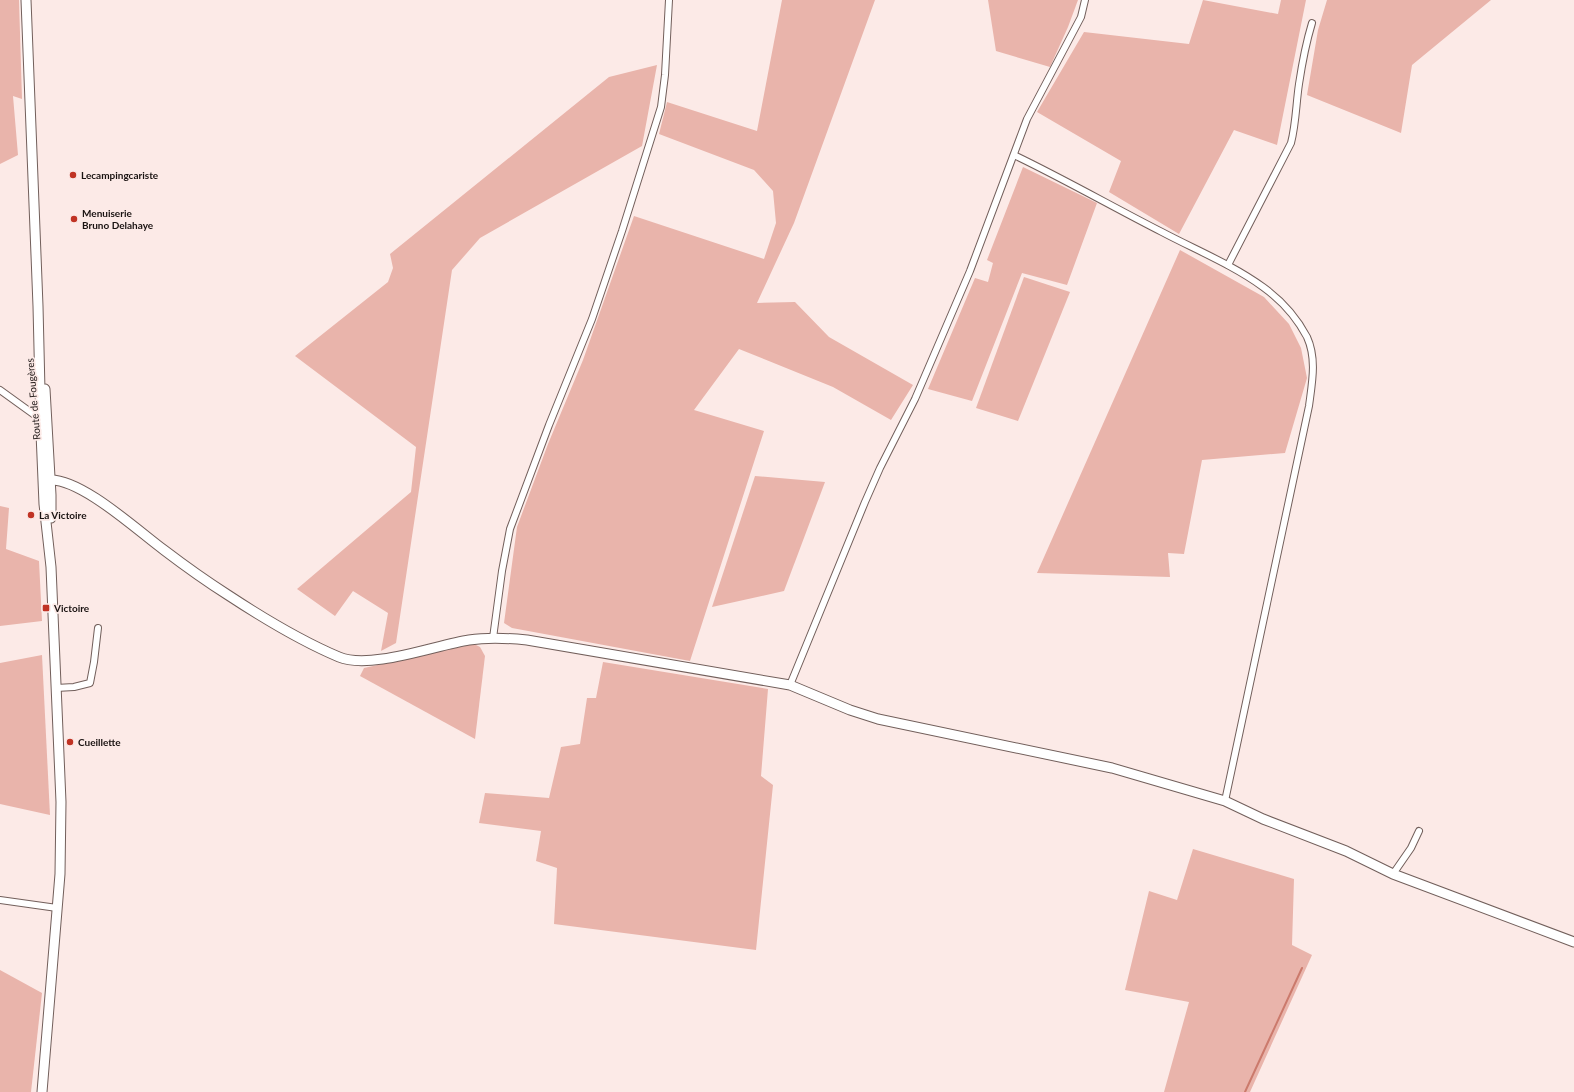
<svg xmlns="http://www.w3.org/2000/svg" width="1574" height="1092" viewBox="0 0 1574 1092" font-family="Lato,sans-serif">
	<style>
		.green { fill: #e9b4ab }
		.lines { fill: none; stroke-linecap: round; stroke-linejoin: round }
		.stream { stroke: #cb7a6c; stroke-width: 2 }
		.street-casing { stroke: #725f5b; stroke-width: 8 }
		.secondary-casing { stroke: #725f5b; stroke-width: 11 }
		.street { stroke: #fff; stroke-width: 6 }
		.secondary { stroke: #fff; stroke-width: 9 }
		.poi-dot { fill: #c03324; stroke: #fceae7; stroke-width: 1.5 }
		.labels { text-anchor: middle; dominant-baseline: central; stroke-width: 3.5; stroke-linejoin: round; paint-order: stroke }
		.poi-label { font-size: 10px; font-weight: bold; fill: #191211; stroke: #fceae7; text-anchor: start }
		.street-label { font-size: 10px; fill: #191211; stroke: #fceae7 }
	</style>
	<rect width="100%" height="100%" fill="#fceae7"/>
	<!-- green -->
	<g class="green">
		<path d="M0 0H19L22 99 13 96 18 155 0 164Z"/>
		<path d="M782 0H875L794 223 757 303 795 302 829 337 913 385 891 420 833 387 739 349 694 410 764 431 690 661 512 628 504 623 517 527 548 444 583 360 634 216 764 259 776 223 773 191 754 170 659 134 667 102 757 131Z"/>
		<path d="M988 0H1078L1068 27 1050 67 996 51Z"/>
		<path d="M1203 0 1278 14 1281 0H1306L1277 145 1234 130 1179 234 1109 192 1121 161 1037 112 1084 32 1189 44Z"/>
		<path d="M1327 0H1491L1412 65 1401 133 1307 95 1318 30Z"/>
		<path d="M657 65 642 146 480 238 452 270 396 643 381 651 388 613 353 591 335 616 297 589 411 492 416 447 295 356 388 282 393 268 390 254 609 77Z"/>
		<path d="M1023 167 1097 203 1067 285 1022 273 972 401 928 389 975 278 988 282 993 263 987 260Z"/>
		<path d="M1180 250 1264 297 1289 324 1301 348 1307 378 1285 453 1202 460 1184 554 1168 553 1170 577 1037 573Z"/>
		<path d="M1024 277 1070 292 1018 421 976 408Z"/>
		<path d="M755 476 825 482 784 591 712 607Z"/>
		<path d="M0 506 9 508 6 549 39 561 42 621 0 626Z"/>
		<path d="M474 644 480 647 485 656 475 739 360 676 364 668Z"/>
		<path d="M42 655 50 815 0 804V663Z"/>
		<path d="M603 662 768 689 761 776 773 785 756 950 554 924 557 868 536 861 541 831 479 823 485 793 549 798 561 747 580 744 587 698H596Z"/>
		<path d="M1193 849 1294 879 1292 945 1312 955 1250 1092H1164L1189 1002 1125 990 1149 891 1177 900Z"/>
		<path d="M0 970 42 993 31 1092H0Z"/>
	</g>
	<g class="lines">
		<!-- stream -->
		<path class="stream" d="M1245 1092 1302 968"/>
		<!-- street casing -->
		<g class="street-casing">
			<g id="street">
				<path d="M1014 155C1064 179 1113 207 1162 232 1196 250 1233 265 1263 287 1281 300 1297 318 1307 337 1317 359 1312 383 1309 406L1225 801"/>
				<path d="M1228 265 1291 143C1296 124 1296 104 1299 84 1302 64 1306 43 1312 23"/>
				<path d="M0 390 36 416 40 415"/>
				<path d="M493 638 502 571 510 529 549 425 592 319 622 231 661 107 665 75 669 0"/>
				<path d="M790 685 865 502 880 468 915 399 970 271 1027 119 1081 17 1085 0"/>
				<path d="M56 688 74 687 90 683 94 662 98 628"/>
				<path d="M1393 874 1411 848 1419 831"/>
				<path d="M0 900 57 908"/>
			</g>
		</g>
		<!-- secondary casing -->
		<g class="secondary-casing">
			<g id="secondary">
				<path d="M26 0 38 306 41 433 44 504 51 567 61 802 60 874 42 1092"/>
				<path d="M45 389 51 495V518"/>
				<path d="M50 480C82 479 138 531 164 550 185 566 206 581 228 595 263 618 301 641 339 657 370 670 436 645 469 640 489 637 507 638 527 640L790 685 850 710 878 719 1112 768 1225 801 1263 819 1346 851 1393 874 1574 942"/>
			</g>
		</g>
		<!-- street -->
		<use href="#street" class="street"/>
		<!-- secondary -->
		<use href="#secondary" class="secondary"/>
	</g>
	<!-- markers -->
	<g class="poi-dot">
		<circle cx="73" cy="175" r="4"/>
		<circle cx="74" cy="219" r="4"/>
		<circle cx="31" cy="515" r="4"/>
		<rect x="42" y="604" width="8" height="8" rx="2"/>
		<circle cx="70" cy="742" r="4"/>
	</g>
	<g class="labels">
		<!-- poi labels -->
		<g class="poi-label">
			<text x="81" y="175">Lecampingcariste</text>
			<text x="82" y="213">Menuiserie<tspan x="82" dy="12">Bruno Delahaye</tspan></text>
			<text x="39" y="515">La Victoire</text>
			<text x="54" y="608">Victoire</text>
			<text x="78" y="742">Cueillette</text>
		</g>
		<!-- street labels -->
		<g class="street-label">
			<text transform="translate(33 399) rotate(-95)">Route de Fougères</text>
		</g>
	</g>
</svg>
